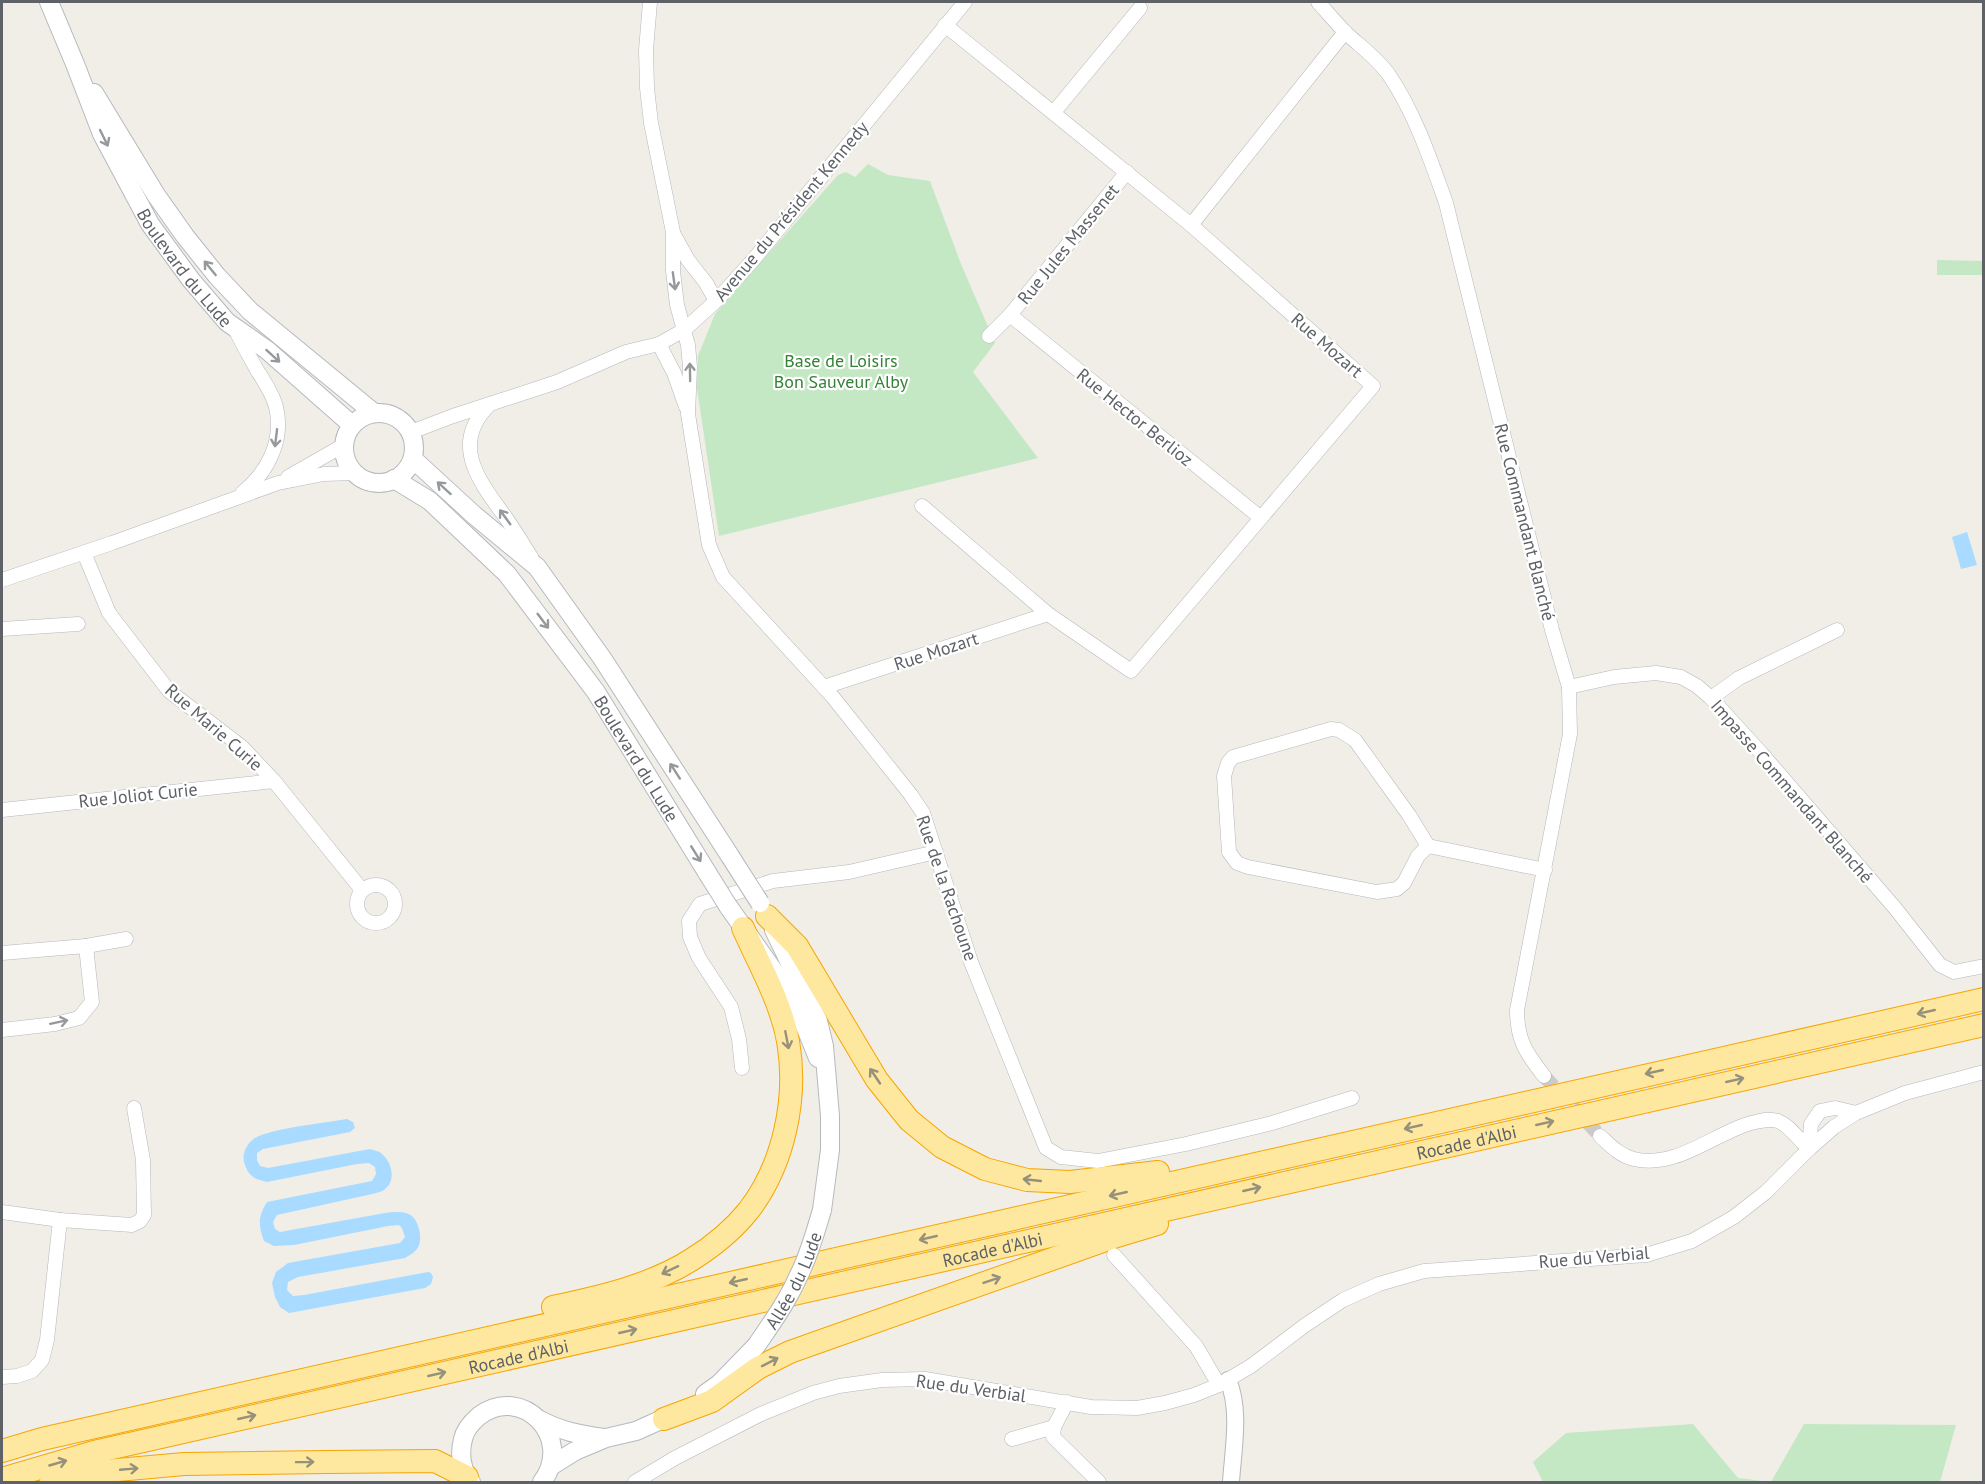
<svg xmlns="http://www.w3.org/2000/svg" width="1985" height="1484" viewBox="0 0 1985 1484" font-family="'PT Sans',sans-serif">
	<style>
		.green { fill: #c4e8c4 }
		.water { fill: #a8dbff }
		.lines { fill: none; stroke-linecap: round; stroke-linejoin: round }
		.minor-tunnel { stroke: #cccbc7; stroke-width: 14; stroke-dasharray: 14 7; stroke-linecap: butt }
		.minor-casing { stroke: #b4b7bb; stroke-width: 15 }
		.tertiary-casing { stroke: #b4b7bb; stroke-width: 18 }
		.secondary-casing { stroke: #b5b9be; stroke-width: 20 }
		.trunk-casing { stroke: #f7a500; stroke-width: 24 }
		.minor { stroke: #fff; stroke-width: 14 }
		.tertiary { stroke: #fff; stroke-width: 16 }
		.secondary { stroke: #fff; stroke-width: 18 }
		.trunk { stroke: #fee89f; stroke-width: 22 }
		.secondary-bridge-casing { stroke: #b5b9be; stroke-width: 20; stroke-linecap: butt }
		.secondary-bridge { stroke: #fff; stroke-width: 18 }
		.oneway { stroke: #96999c }
		.oneway2 { stroke: #96917b }
		.labels { text-anchor: middle; dominant-baseline: central; stroke-width: 4.5; stroke-linejoin: round; paint-order: stroke }
		.street-label { font-size: 18px; fill: #5e6267; stroke: #fff }
		.park-label { font-size: 18px; fill: #338235; stroke: #fff }
	</style>
	<rect width="100%" height="100%" fill="#f0eee7"/>
	<!-- green -->
	<g class="green">
		<path d="M868 164 888 175 930 181 961 264 995 343 973 372 1038 458 719 536 697 388 698 356 715 314 838 175 846 172 855 177Z"/>
		<path d="M1937 260 1983 261V275H1937Z"/>
		<path d="M1693 1424 1738 1478 1771 1482 1804 1424 1956 1425 1940 1482 1912 1481 1911 1482H1543L1533 1462 1566 1433Z"/>
	</g>
	<!-- water -->
	<g class="water">
		<path d="M1967 532 1977 565 1961 569 1952 537Z"/>
		<path d="M347 1119 353 1122 355 1128 350 1132 263 1149 257 1153V1160L260 1166 268 1168 370 1149C375 1151 380 1151 383 1155 392 1163 396 1181 385 1189 382 1192 376 1193 372 1194L277 1215 273 1222 275 1229 280 1232 385 1213C394 1212 406 1210 413 1217 420 1225 423 1241 417 1249 414 1253 409 1255 405 1258L298 1277 288 1282 287 1290 293 1296 304 1295 428 1272 431 1273 433 1277 431 1284 425 1288 289 1313 280 1307 275 1297 272 1283 276 1272 288 1263 400 1243 405 1237 402 1228 399 1225 388 1226 294 1245 274 1246 264 1241C258 1225 258 1216 267 1202L372 1181 376 1174 375 1167 369 1163 357 1164 267 1182C254 1179 248 1176 244 1162 242 1153 247 1143 255 1138 272 1128 325 1123 347 1119Z"/>
	</g>
	<g class="lines">
		<!-- minor-tunnel -->
		<path class="minor-tunnel" d="M1544 1076 1600 1136"/>
		<!-- minor casing -->
		<g class="minor-casing">
			<g id="minor">
				<path d="M650 2 646 50 647 88 651 123 673 232V271L677 305 688 345 690 367 688 414 709 545 723 577 832 696 911 795 923 813 971 962 1046 1148 1061 1157 1098 1161 1186 1144 1272 1123 1352 1098"/>
				<path d="M1318 2C1327 12 1336 23 1346 33 1361 47 1377 58 1389 75 1415 113 1431 161 1446 203L1552 630 1569 687 1570 734 1517 1010C1517 1040 1526 1053 1544 1076"/>
				<path d="M1054 112 1140 8"/>
				<path d="M1191 225 1345 32"/>
				<path d="M674 235 688 260 706 283 716 301"/>
				<path d="M1010 315 1261 518"/>
				<path d="M235 329C242 343 249 356 257 370 264 381 273 394 276 407 284 440 268 472 243 492"/>
				<path d="M989 336 1010 315 1127 172"/>
				<path d="M659 344 674 373 686 407"/>
				<path d="M489 405C449 445 480 482 506 518 515 531 523 544 531 557"/>
				<path d="M411 432 453 416 557 382 626 352 659 344 684 330 716 301 754 259 965 2"/>
				<path d="M288 477 344 445"/>
				<path d="M922 506 1048 614 1131 671 1373 386 1191 225 945 25"/>
				<path d="M84 553 109 613 169 691 242 747 274 781 362 890"/>
				<path d="M2 580 112 543 278 483 324 474 354 473"/>
				<path d="M2 629 78 624"/>
				<path d="M824 687 1048 614"/>
				<path d="M1569 687 1614 677 1656 673 1681 677 1697 686 1711 698 1762 754 1895 908 1940 965 1954 972 1984 966"/>
				<path d="M1711 698 1739 678 1837 630"/>
				<path d="M1331 729 1339 730 1355 740 1409 815 1428 846 1418 856 1404 883 1397 889 1377 892 1248 867 1237 863 1229 852 1224 776 1228 763 1233 757Z"/>
				<path d="M2 810 274 781"/>
				<path d="M1428 846 1545 870"/>
				<circle cx="376" cy="904" r="19"/>
				<path d="M86 946 126 939"/>
				<path d="M2 953 86 946 92 1002 79 1018 55 1024 2 1030"/>
				<path d="M742 1068 739 1039 731 1007 699 958 690 937 689 921 700 904 773 881 849 872 936 852"/>
				<path d="M1600 1136C1610 1145 1620 1156 1634 1159 1676 1169 1713 1134 1751 1123 1761 1121 1768 1118 1778 1121 1789 1125 1800 1141 1809 1149"/>
				<path d="M1809 1149 1811 1124 1820 1111 1835 1108 1856 1113"/>
				<path d="M2 1212 60 1220 47 1340 42 1360 32 1371 17 1376 2 1377"/>
				<path d="M60 1220 132 1225 140 1221 144 1215 143 1160 134 1108"/>
				<path d="M1114 1255 1196 1346 1219 1385"/>
				<path d="M1067 1402 1054 1427 1053 1437 1099 1482"/>
				<path d="M1012 1439 1054 1427"/>
				<path d="M635 1482 675 1458 761 1414 813 1393 839 1386 882 1380 925 1379 1091 1407 1137 1408 1165 1403 1194 1395 1219 1385 1251 1366 1304 1326 1343 1300 1379 1284 1424 1271 1646 1255 1692 1241 1734 1217 1766 1192 1809 1149 1834 1127 1856 1113 1905 1093 1984 1072"/>
			</g>
		</g>
		<!-- tertiary casing -->
		<g class="tertiary-casing">
			<path id="tertiary" d="M1228 1380C1241 1410 1233 1450 1231 1482"/>
		</g>
		<!-- secondary casing -->
		<g class="secondary-casing">
			<g id="secondary">
				<path id="s1" d="M49 2 75 64 102 134 150 224 191 280 227 322 267 350 352 425"/>
				<path d="M94 93 156 195 185 236 217 276 250 311 374 413"/>
				<circle cx="379" cy="448" r="35"/>
				<path d="M413 459 474 515 537 567 602 658 730 856"/>
				<path id="s2" d="M394 479 430 501 507 574 596 692 708 874"/>
				<path d="M728 906 778 977 805 1026 818 1058"/>
				<path d="M774 930 818 1021 824 1046 830 1116V1150L822 1210"/>
				<path d="M705 1394 719 1384 756 1346"/>
				<path d="M540 1420C561 1431 580 1435 604 1438"/>
				<path d="M551 1466 575 1451 606 1438 636 1431 674 1414"/>
				<path d="M471 1482C461 1469 459 1455 463 1439 465 1429 472 1422 479 1416 522 1383 575 1438 542 1482"/>
			</g>
		</g>
		<!-- trunk casing -->
		<g class="trunk-casing">
			<g id="trunk">
				<path d="M767 916 797 946 877 1080 909 1120 942 1147 985 1169 1027 1180 1070 1182 1158 1172"/>
				<path d="M553 1307C599 1297 650 1286 691 1260 712 1247 733 1230 749 1210 784 1164 798 1098 788 1041 781 1002 759 964 743 928"/>
				<path d="M664 1419 712 1401 758 1368 790 1352 1117 1236 1157 1224"/>
				<path d="M2 1451 42 1439 1984 999"/>
				<path id="s3" d="M2 1479 94 1452 161 1437 1984 1025"/>
				<path d="M51 1482 106 1471 184 1464 327 1462 435 1461 467 1477"/>
			</g>
		</g>
		<!-- minor -->
		<use href="#minor" class="minor"/>
		<!-- tertiary -->
		<use href="#tertiary" class="tertiary"/>
		<!-- secondary -->
		<use href="#secondary" class="secondary"/>
		<!-- trunk -->
		<use href="#trunk" class="trunk"/>
		<!-- secondary-bridge casing -->
		<g class="secondary-bridge-casing">
			<g id="secondary-bridge">
				<path d="M730 856 760 903"/>
				<path d="M708 874 728 906"/>
				<path id="s4" d="M756 1346C771 1324 787 1302 798 1277 809 1256 815 1233 822 1210"/>
			</g>
		</g>
		<!-- secondary-bridge -->
		<use href="#secondary-bridge" class="secondary-bridge"/>
	</g>
	<!-- one-way arrows -->
	<defs><path id="oneway-shaft" d="M-6 0H5M1.5-3L5.5 0L1.5 3" fill="none" stroke-width="1.6" stroke-linecap="round" stroke-linejoin="round" transform="scale(1.5)"/></defs>
	<g class="oneway">
		<use href="#oneway-shaft" transform="translate(104 138) rotate(64)"/>
		<use href="#oneway-shaft" transform="translate(210 268) rotate(-129)"/>
		<use href="#oneway-shaft" transform="translate(674 281) rotate(82)"/>
		<use href="#oneway-shaft" transform="translate(273 356) rotate(42)"/>
		<use href="#oneway-shaft" transform="translate(690 372) rotate(-91)"/>
		<use href="#oneway-shaft" transform="translate(276 438) rotate(97)"/>
		<use href="#oneway-shaft" transform="translate(444 488) rotate(-138)"/>
		<use href="#oneway-shaft" transform="translate(505 517) rotate(-126)"/>
		<use href="#oneway-shaft" transform="translate(543 621) rotate(53)"/>
		<use href="#oneway-shaft" transform="translate(675 771) rotate(-123)"/>
		<use href="#oneway-shaft" transform="translate(696 854) rotate(58)"/>
		<use href="#oneway-shaft" transform="translate(59 1022) rotate(-12)"/>
	</g>
	<g class="oneway2">
		<use href="#oneway-shaft" transform="translate(1926 1012) rotate(167)"/>
		<use href="#oneway-shaft" transform="translate(787 1040) rotate(79)"/>
		<use href="#oneway-shaft" transform="translate(1654 1072) rotate(167)"/>
		<use href="#oneway-shaft" transform="translate(875 1076) rotate(-124)"/>
		<use href="#oneway-shaft" transform="translate(1735 1080) rotate(-13)"/>
		<use href="#oneway-shaft" transform="translate(1545 1123) rotate(-13)"/>
		<use href="#oneway-shaft" transform="translate(1413 1127) rotate(167)"/>
		<use href="#oneway-shaft" transform="translate(1032 1180) rotate(-174)"/>
		<use href="#oneway-shaft" transform="translate(1252 1189) rotate(-13)"/>
		<use href="#oneway-shaft" transform="translate(1118 1194) rotate(167)"/>
		<use href="#oneway-shaft" transform="translate(928 1238) rotate(167)"/>
		<use href="#oneway-shaft" transform="translate(670 1270) rotate(155)"/>
		<use href="#oneway-shaft" transform="translate(992 1280) rotate(-19)"/>
		<use href="#oneway-shaft" transform="translate(738 1281) rotate(167)"/>
		<use href="#oneway-shaft" transform="translate(628 1331) rotate(-13)"/>
		<use href="#oneway-shaft" transform="translate(770 1362) rotate(-27)"/>
		<use href="#oneway-shaft" transform="translate(437 1374) rotate(-13)"/>
		<use href="#oneway-shaft" transform="translate(247 1417) rotate(-13)"/>
		<use href="#oneway-shaft" transform="translate(305 1462) rotate(-1)"/>
		<use href="#oneway-shaft" transform="translate(58 1463) rotate(-16)"/>
		<use href="#oneway-shaft" transform="translate(129 1469) rotate(-5)"/>
	</g>
	<g class="labels">
		<!-- street labels -->
		<g class="street-label">
			<text transform="translate(791 211) rotate(-50)">Avenue du Président Kennedy</text>
			<text transform="translate(1068 244) rotate(-51)">Rue Jules Massenet</text>
			<text stroke="none"><textPath href="#s1" startOffset="300">Boulevard du Lude</textPath></text>
			<text transform="translate(1327 345) rotate(41)">Rue Mozart</text>
			<text transform="translate(1135 417) rotate(39)">Rue Hector Berlioz</text>
			<text transform="translate(1525 522) rotate(76)">Rue Commandant Blanché</text>
			<text transform="translate(936 651) rotate(-18)">Rue Mozart</text>
			<text transform="translate(214 727) rotate(41)">Rue Marie Curie</text>
			<text stroke="none"><textPath href="#s2" startOffset="374">Boulevard du Lude</textPath></text>
			<text transform="translate(1792 791) rotate(49)">Impasse Commandant Blanché</text>
			<text transform="translate(138 795) rotate(-6)">Rue Joliot Curie</text>
			<text transform="translate(947 888) rotate(71)">Rue de la Rachoune</text>
			<text stroke="none"><textPath href="#s3" startOffset="1503">Rocade d'Albi</textPath></text>
			<text stroke="none"><textPath href="#s3" startOffset="1017">Rocade d'Albi</textPath></text>
			<text transform="translate(1594 1257) rotate(-5)">Rue du Verbial</text>
			<text stroke="none"><textPath href="#s4" startOffset="76">Allée du Lude</textPath></text>
			<text stroke="none"><textPath href="#s3" startOffset="531">Rocade d'Albi</textPath></text>
			<text transform="translate(971 1388) rotate(8)">Rue du Verbial</text>
		</g>
		<!-- park labels -->
		<g class="park-label">
			<text x="841" y="360">Base de Loisirs<tspan x="841" dy="21">Bon Sauveur Alby</tspan></text>
		</g>
	</g>
	<!-- border -->
	<rect width="1985" height="1484" fill="none" stroke="#5e6267" stroke-width="6"/>
</svg>
